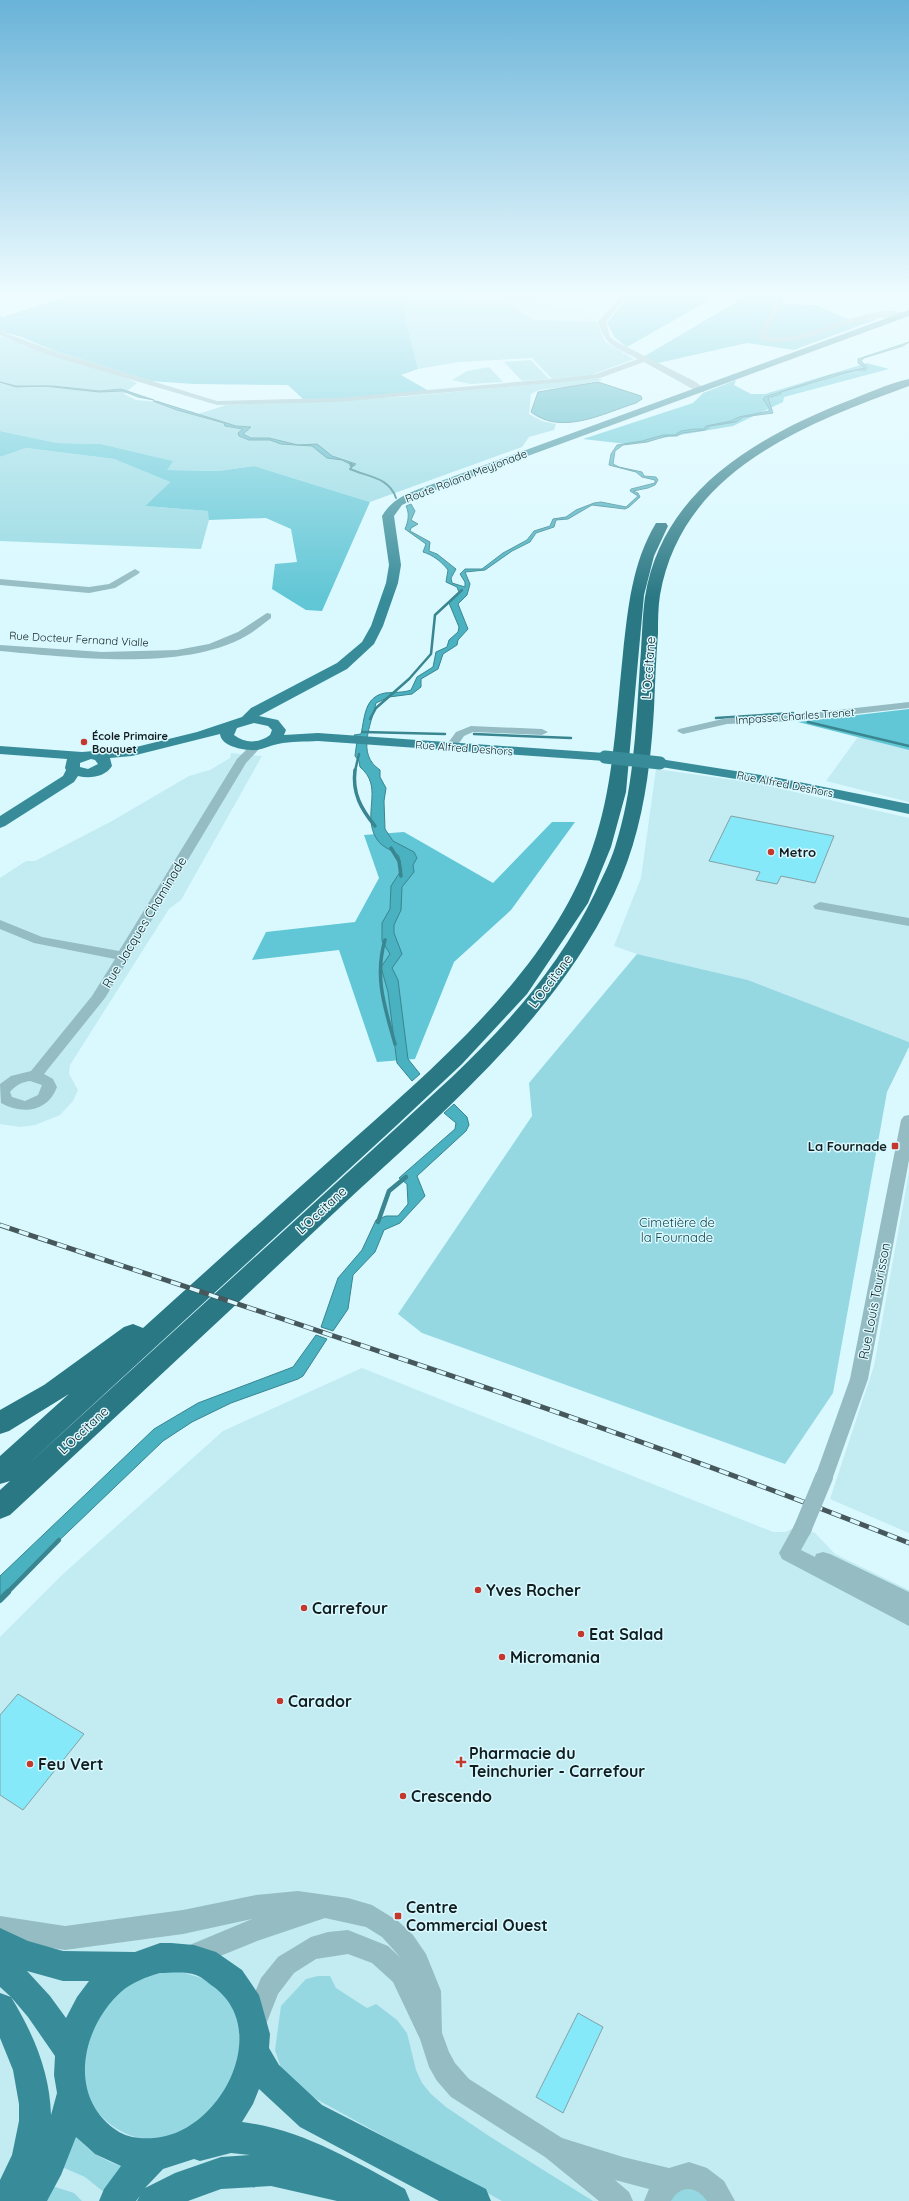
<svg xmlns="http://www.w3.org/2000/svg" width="909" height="2201" viewBox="0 0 909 2201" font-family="Quicksand,sans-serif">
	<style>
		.built { fill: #c3ebf2 }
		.green { fill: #95d8e2 }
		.forest { fill: #61c6d5 }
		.water { fill: #4ab1c0; stroke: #398590 }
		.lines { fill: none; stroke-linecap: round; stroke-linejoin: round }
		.stream-far4 { stroke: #398590; stroke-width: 2 }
		.stream-far3 { stroke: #398590; stroke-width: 2.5 }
		.stream-far2 { stroke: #398590; stroke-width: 3.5 }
		.stream-far1 { stroke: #398590; stroke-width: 4.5 }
		.stream { stroke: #398590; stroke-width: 6 }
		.building { fill: #85e9f9; stroke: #83a1a6 }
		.minor { fill: #94bcc2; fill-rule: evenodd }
		.major { fill: #388c99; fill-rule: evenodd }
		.highway { fill: #297884; fill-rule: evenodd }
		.rail-casing { stroke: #46585b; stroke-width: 5 }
		.rail { stroke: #d9f9ff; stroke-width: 3.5; stroke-dasharray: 10; stroke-linecap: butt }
		.minor-bridge { stroke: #94bcc2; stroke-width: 18 }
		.major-bridge { stroke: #388c99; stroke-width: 13 }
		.poi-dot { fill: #c4372c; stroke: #d9f9ff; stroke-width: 1.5 }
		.labels { text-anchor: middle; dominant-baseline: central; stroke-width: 3; stroke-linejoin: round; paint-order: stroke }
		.far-street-label { font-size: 11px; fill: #111d1f; stroke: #d9f9ff }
		.far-poi-label { font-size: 11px; font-weight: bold; fill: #111d1f; stroke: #d9f9ff; text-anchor: start }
		.street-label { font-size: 13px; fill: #111d1f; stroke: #d9f9ff }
		.poi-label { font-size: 13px; font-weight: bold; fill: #111d1f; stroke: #d9f9ff; text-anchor: start }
		.park-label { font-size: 13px; fill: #114047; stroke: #d9f9ff }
		.near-poi-label { font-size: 16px; font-weight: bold; fill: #111d1f; stroke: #d9f9ff; text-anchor: start }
	</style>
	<rect width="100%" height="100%" fill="#d9f9ff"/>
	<!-- built -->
	<g class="built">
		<path d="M460 291H536L529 292 557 311 583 308 597 322 534 321 503 301 472 300Z"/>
		<path d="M858 737 909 750V802L826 781Z"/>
		<path d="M231 753 262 756 181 900 169 909 70 1065 69 1074 78 1090 73 1101 60 1115 35 1125 20 1127 0 1124V878L26 861H35L112 821 189 776 210 770 230 758Z"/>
		<path d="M656 769 755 783 909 818V1042L748 980 637 954 614 946 641 878Z"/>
		<path d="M909 1172V1533L830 1499 874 1366Z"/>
		<path d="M362 1368 773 1532H785L797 1526 815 1533 835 1554 909 1590V2201H0V1637L62 1575 223 1431Z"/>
	</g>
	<!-- green -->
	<g class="green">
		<path d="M409 291H460L472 300 503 301 534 320 597 322 605 342 634 359 591 375 552 379 532 358 459 362 418 369 404 312Z"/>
		<path d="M0 336 119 375 137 383 124 394 136 400 159 402 198 414 226 405 401 397 597 378 603 380 567 387 539 390 531 394 529 414 542 421 556 424 554 430 529 437 522 447 370 502 254 466 218 471 166 470 172 461 101 444 57 443 0 431Z"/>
		<path d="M531 360 549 379 522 381 504 362Z"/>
		<path d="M489 367 503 382 470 384 452 380 467 371Z"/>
		<path d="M26 448 114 459 170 482 145 506 209 511V520L201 549 0 541V457Z"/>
		<path d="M637 954 748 980 909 1042V1047L887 1092 833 1393 785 1464 422 1333 398 1314 532 1116 529 1083Z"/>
		<path d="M181 1972C188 1974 196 1976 204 1979 246 1999 247 2058 227 2094 223 2101 212 2108 205 2114 199 2120 192 2129 185 2132 151 2149 116 2136 94 2108 90 2104 89 2097 87 2091 74 2053 94 2001 131 1982 147 1974 162 1972 181 1972Z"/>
		<path d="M318 1976H330L336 1988 367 2008 376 2004 397 2020 407 2033 416 2070 422 2083 431 2094 446 2107 489 2136 593 2201H502L318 2100 292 2083 281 2068 275 2050 281 2006 306 1979Z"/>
		<path d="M76 2136C89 2152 103 2160 123 2167L105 2193 85 2177 62 2167Z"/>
		<path d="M49 2185 74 2193 82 2201H38Z"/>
		<path d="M684 2187 699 2191 709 2201H668Z"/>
	</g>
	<!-- forest -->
	<g class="forest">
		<path d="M83 291H409L404 312 418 369 401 375 429 391 336 399H303L288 385 194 384 151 381 55 351 21 337 0 331V316L3 317Z"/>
		<path d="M633 291H725L627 347 615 338 607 323Z"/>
		<path d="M755 291H780L774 303 816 305 854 322 880 318 794 350 747 343 658 363 643 357Z"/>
		<path d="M867 363 889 369 784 397 783 402 733 426 627 444 583 439 693 403 703 393 736 380 734 385 751 394H765Z"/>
		<path d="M0 431 57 443 101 444 173 461 167 470 218 471 254 466 370 502 322 611 306 610 272 589 275 564 297 562 291 529 266 518 209 520 208 511 145 506 170 482 114 459 26 448 0 457Z"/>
		<path d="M909 709V750L798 722Z"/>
		<path d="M552 822H575L511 910 454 962 415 1059 377 1062 339 950 252 960 266 932 355 922 379 878 364 835 404 832 493 883Z"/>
	</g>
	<!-- water -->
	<g class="water">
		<path d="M909 342 903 346 864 358 861 361 867 367 866 370H856L781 392V394L768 398 773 413 743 417 736 422 710 426 705 430 682 433 677 436H667L647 442 623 445 615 451 613 464 619 467 642 472 644 476 656 477 658 480 655 485 648 488 633 491 638 493 640 497 629 507 625 509 592 505 568 519 556 520 554 527 536 533 530 542 512 551 485 570 465 572 470 584 467 595 458 604 468 629 458 640 457 645 443 654 438 669 421 679V687L412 694 389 697 376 703C371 725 356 754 380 770V777L386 788 384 801 385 829 393 841 414 852 417 858 413 865 414 872 402 887 401 910 394 925V933L402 954 392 968 398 980 408 1059 420 1074 412 1081 397 1063 388 992 381 967 390 954 382 941V923L390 909 391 886 402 869 399 867V856C389 847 381 849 374 834 364 810 383 786 360 767L359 761 355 756 357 741 354 735 361 734C365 717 364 697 385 693 394 692 403 693 411 690L417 677 433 667 436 652 447 647 449 640 458 632 459 627 449 603 459 592 457 587 446 582 448 570C442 562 433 555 423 552L426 544 405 529C408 522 410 514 406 506L411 504 415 511 411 520 418 524 411 528 410 531 430 542 429 551 437 554 456 569 451 578 452 583 465 587V582L460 574 465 569H482L503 553 527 540 534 531 550 526 553 519 566 517 576 510 594 503 601 502 626 507 638 496 630 491 631 489 655 483V480L642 477 636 472 609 465 611 454 617 445 642 441 663 435H675L681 431 694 429H704L706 426 731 421 739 417 769 411V408L763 399 765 397 831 375 865 368 858 363V359Z"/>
		<path d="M0 382 16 386H53L100 391 121 389 154 400 138 397 123 391 99 392 44 386 16 387Z"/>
		<path d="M598 382 641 396 642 399 636 403C604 413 562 436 531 412L538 392Z"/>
		<path d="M153 401H156L236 426 251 427 243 434 251 438H269L298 445 317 444 332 456 356 464 354 466H350V464L342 460 327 458 312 446 281 444 270 440H249L239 436 238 433 243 429 225 426 224 423 177 410Z"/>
		<path d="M454 1104 467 1117 469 1125 466 1131 417 1176 425 1196 400 1223 384 1230 375 1252 353 1275 348 1309 333 1331 321 1327 338 1278 362 1250 376 1220 386 1216H398L408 1204 407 1184 399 1178 455 1129 456 1123 444 1113Z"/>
		<path d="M316 1335 327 1339 303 1376 298 1379 231 1403 192 1422 163 1441 0 1597V1576L154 1429 198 1403 293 1367Z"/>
	</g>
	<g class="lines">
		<!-- stream-far4 -->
		<path class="stream-far4" d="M350 463 353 465 350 469C368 477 389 477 396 498"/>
		<!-- stream-far3 -->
		<g class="stream-far3">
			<path d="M716 718 793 713"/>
			<path d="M370 719 376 708 409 679 431 654 435 615 462 590"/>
			<path d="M808 722 909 746"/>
			<path d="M363 732 445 734"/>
			<path d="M474 734 571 738"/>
			<path d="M355 771 359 754"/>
		</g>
		<!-- stream-far2 -->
		<g class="stream-far2">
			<path d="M355 770C352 793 361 809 375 826"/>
			<path d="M391 848 399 861 401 876"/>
			<path d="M385 940C374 977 385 1008 395 1044"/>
		</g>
		<!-- stream-far1 -->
		<g class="stream-far1">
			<path d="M378 1222 389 1191 406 1177"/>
			<path d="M7 1593 59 1540"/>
		</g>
		<!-- stream -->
		<path class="stream" d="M0 1600 8 1592"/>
	</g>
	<!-- building -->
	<g class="building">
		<path d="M731 816 834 836 815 883 781 876 777 884 756 880 760 872 709 861Z"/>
		<path d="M18 1694 84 1734 23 1810 0 1795V1715Z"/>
		<path d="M578 2013 603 2027 563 2113 536 2097Z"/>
	</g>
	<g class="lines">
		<!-- minor -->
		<g class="minor">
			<path d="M625 291H631L606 322 610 337 615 341 694 381 704 388V392H698L644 362 600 378 563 382 337 402 217 405 48 355 0 335V331L54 351 217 401 337 398 563 378 596 374 638 359C615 347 607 348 598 322Z"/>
			<path d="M782 291H788L767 332V336C796 347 883 296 907 315 902 318 878 317 871 319 839 324 791 351 760 339L759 332Z"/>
			<path d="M135 569 140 572 138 574 115 588 89 593 0 585V579L89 587 109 584Z"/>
			<path d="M267 613 271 614V618C263 624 255 631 246 636 184 672 69 657 0 651V645L102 652 177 650 209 644 238 632Z"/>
			<path d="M909 702V708L793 721 727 724 683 734 677 731 679 729 727 718 793 715Z"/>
			<path d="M471 726 542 729 548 732 542 735 473 732 464 736 455 749H447L445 747 456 732Z"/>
			<path d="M267 740 273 743 259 749 246 763 105 998 44 1074 53 1079 57 1087C48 1112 22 1115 1 1103L0 1084 11 1076 31 1071 92 996 115 959 34 943 0 929V920L42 937 119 951 237 759 251 745ZM30 1081 42 1085 38 1095 25 1101 12 1097 10 1092C16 1085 22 1082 30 1081Z"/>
			<path d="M820 902 909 918V926L815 909 813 906Z"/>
			<path d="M909 1115V1160L868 1379 833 1477 831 1482 824 1485 817 1482 815 1477 850 1379 901 1120 904 1116Z"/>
			<path d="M802 1522 809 1524 812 1530 801 1550 815 1557 816 1554 823 1552 830 1554 909 1592V1626L782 1559 779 1553 795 1524Z"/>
			<path d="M298 1891 348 1898 372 1905 398 1921 413 1935 426 1954 441 1991 442 2033 449 2052 455 2063 469 2079 562 2138 623 2157 669 2168 689 2162 707 2168 724 2181 735 2201H707C696 2186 681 2184 671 2201H644L649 2189 615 2180 629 2192 633 2201H599L545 2157 451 2097 437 2081 429 2067 420 2039 393 1982 372 1963 348 1954 316 1959 294 1973 278 1994 263 2032 254 2035 245 2032 242 2023 261 1978 278 1957 311 1937 328 1932 348 1930 388 1946 401 1958 382 1937 366 1927 325 1918 257 1941 188 1969 180 1965 176 1957 180 1949 252 1919 183 1934 65 1950 0 1940V1916L65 1926 183 1910 256 1895Z"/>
		</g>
		<!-- major -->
		<g class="major">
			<path d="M909 310V316L427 493 402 505 394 516 401 565 398 583 383 626 374 644 347 669 259 716 278 720 286 730 284 735 318 733 605 753 610 754 612 757 610 760 605 761 318 741C305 742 291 741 278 744 271 745 264 749 257 750 246 751 221 747 220 734L132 756 110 758 112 766C105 777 90 779 78 776L74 782 5 826 0 828V816L63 776 66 770 65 768 67 759 0 754V746L82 752 132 748 197 732 242 717 251 708 337 663 362 642 371 626 386 583 389 565 382 516C391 501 403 495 419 489ZM254 723 268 726 272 730 270 735C260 743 245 744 234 735L237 728ZM91 759 95 760 98 764 88 769 80 767V763Z"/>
			<path d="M660 759 774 777 909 804V814L774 785 655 766 653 763 655 760Z"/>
			<path d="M0 1928 28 1941 63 1951 135 1952 160 1943H171L194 1945 216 1952 242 1970 259 1995 270 2034 269 2048 279 2065 322 2105 486 2189 491 2201H439L300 2127 259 2089 253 2104 242 2122C301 2129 354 2161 405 2189L410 2201H337L271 2186 221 2189 188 2201H137L140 2196 136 2201H99L104 2189 121 2166 95 2154 76 2137 61 2175 47 2201H0V2180L12 2155 19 2121V2104L13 2070 0 2038V1993L11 1997 0 1987ZM27 1971 63 1981H89L77 1997 66 2018 50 1996ZM160 1973C171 1973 185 1971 196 1975 202 1977 207 1982 211 1985 274 2027 222 2133 154 2138 143 2139 129 2138 119 2132 66 2099 81 2027 122 1991 133 1982 146 1977 160 1973ZM11 1997 28 2017 55 2056 54 2075 57 2093 51 2115C50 2072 33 2033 11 1997ZM231 2153 250 2155 221 2157 175 2173 145 2188 163 2169 194 2159 200 2161Z"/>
		</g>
		<!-- highway -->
		<path class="highway" d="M909 379V386C803 425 682 470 660 595 658 608 658 620 658 633 656 658 655 684 654 709 650 774 642 835 614 894 552 1024 437 1117 334 1213 226 1314 118 1415 10 1515L0 1519V1490L10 1481 0 1484V1456L69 1394 9 1431 0 1434V1410L44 1385 124 1327 133 1324 143 1328C207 1270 272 1212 337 1154 432 1069 552 970 593 846 614 784 616 718 623 653 628 608 632 563 656 523H666L668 526 654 556 644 595 626 792 611 847 588 903 527 994 462 1064 397 1125 24 1468 452 1077C510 1022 560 965 595 893 602 878 610 863 615 847 634 788 636 726 640 664 642 642 642 619 645 597 662 491 755 438 845 402 866 394 887 384 909 379Z"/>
		<!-- rail casing -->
		<g class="rail-casing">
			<path id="rail" d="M0 1225C305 1327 610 1424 909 1543"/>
		</g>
		<!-- rail -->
		<use href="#rail" class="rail"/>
		<!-- minor-bridge -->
		<path class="minor-bridge" d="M802 1530 824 1477"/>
		<!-- major-bridge -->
		<path class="major-bridge" d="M605 757 660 763"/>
	</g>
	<!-- sky -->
	<linearGradient id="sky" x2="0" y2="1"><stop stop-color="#69b3d8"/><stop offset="0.49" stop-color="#eefcff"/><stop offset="1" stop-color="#eefcff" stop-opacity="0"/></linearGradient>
	<rect width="909" height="599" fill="url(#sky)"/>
	<!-- markers -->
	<g class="poi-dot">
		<circle cx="84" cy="742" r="4"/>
		<circle cx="771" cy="852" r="4"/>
		<rect x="891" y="1142" width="8" height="8" rx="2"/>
		<circle cx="478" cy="1590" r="4"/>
		<circle cx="304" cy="1608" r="4"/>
		<circle cx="581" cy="1634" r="4"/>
		<circle cx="502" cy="1657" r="4"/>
		<circle cx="280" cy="1701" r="4"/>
		<path d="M459 1756h4v4h4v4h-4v4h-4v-4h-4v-4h4z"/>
		<circle cx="30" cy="1764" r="4"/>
		<circle cx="403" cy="1796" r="4"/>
		<rect x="394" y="1912" width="8" height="8" rx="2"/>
	</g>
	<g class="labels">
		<!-- far-street labels -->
		<g class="far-street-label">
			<text transform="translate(466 476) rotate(-21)">Route Roland Meyjonade</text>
			<text transform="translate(79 639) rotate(3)">Rue Docteur Fernand Vialle</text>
			<text transform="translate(795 716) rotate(-4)">Impasse Charles Trenet</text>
			<text transform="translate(464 748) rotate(4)">Rue Alfred Deshors</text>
			<text transform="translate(785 784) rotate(11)">Rue Alfred Deshors</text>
		</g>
		<!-- far-poi labels -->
		<g class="far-poi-label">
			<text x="92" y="736">École Primaire<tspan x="92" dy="13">Bouquet</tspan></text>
		</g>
		<!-- street labels -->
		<g class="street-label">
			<text transform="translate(648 668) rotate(-86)">L'Occitane</text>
			<text transform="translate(144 922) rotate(-59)">Rue Jacques Chaminade</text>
			<text transform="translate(550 981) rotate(-53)">L'Occitane</text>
			<text transform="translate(321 1210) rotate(-43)">L'Occitane</text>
			<text transform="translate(874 1301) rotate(-79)">Rue Louis Taurisson</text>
			<text transform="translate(83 1430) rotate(-43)">L'Occitane</text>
		</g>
		<!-- poi labels -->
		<g class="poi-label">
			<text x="779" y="852">Metro</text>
			<text x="887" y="1146" text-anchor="end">La Fournade</text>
		</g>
		<!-- park labels -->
		<g class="park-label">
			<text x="677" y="1222">Cimetière de<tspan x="677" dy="15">la Fournade</tspan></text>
		</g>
		<!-- near-poi labels -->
		<g class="near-poi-label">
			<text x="486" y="1590">Yves Rocher</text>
			<text x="312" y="1608">Carrefour</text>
			<text x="589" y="1634">Eat Salad</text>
			<text x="510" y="1657">Micromania</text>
			<text x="288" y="1701">Carador</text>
			<text x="469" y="1753">Pharmacie du<tspan x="469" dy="18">Teinchurier - Carrefour</tspan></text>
			<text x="38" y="1764">Feu Vert</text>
			<text x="411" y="1796">Crescendo</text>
			<text x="406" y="1907">Centre<tspan x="406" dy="18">Commercial Ouest</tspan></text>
		</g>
	</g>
</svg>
